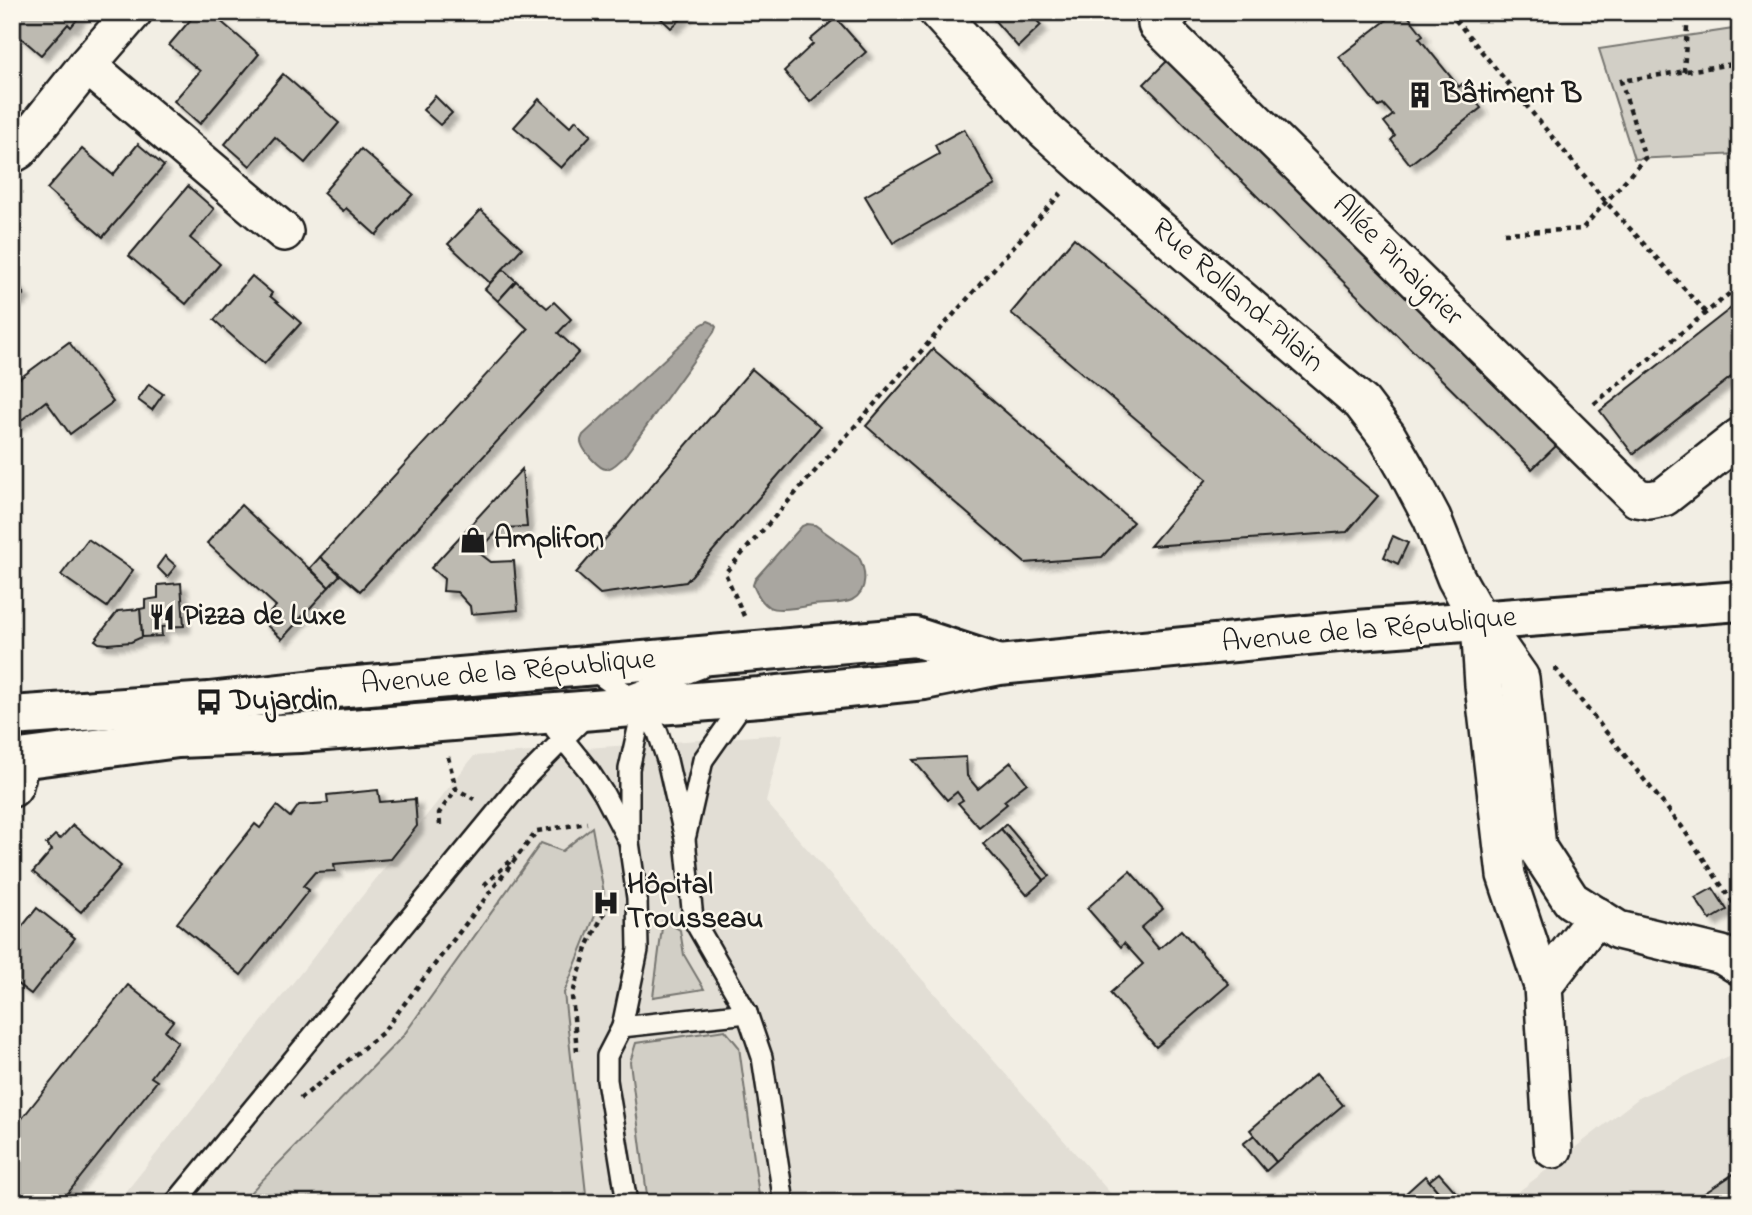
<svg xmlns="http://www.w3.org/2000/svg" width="1752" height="1215" viewBox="0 0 1752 1215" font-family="'Indie Flower',sans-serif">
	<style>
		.built { fill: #e2ded5 }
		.green { fill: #d2cfc6; stroke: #777671; stroke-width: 2 }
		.water { fill: #a9a6a0; stroke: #716f6b; stroke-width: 2 }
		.building { fill: #bdbab1; stroke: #1c1c1c; stroke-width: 2; filter: url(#shadow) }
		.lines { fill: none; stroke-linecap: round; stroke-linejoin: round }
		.lane-casing { stroke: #1c1c1c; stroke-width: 24 }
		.street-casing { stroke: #1c1c1c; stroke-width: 42 }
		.primary-casing { stroke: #1c1c1c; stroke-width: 44 }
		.path { stroke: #1c1c1c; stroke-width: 4.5; stroke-dasharray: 5 5; stroke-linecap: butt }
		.lane { stroke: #fbf7ec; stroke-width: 19 }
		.street { stroke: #fbf7ec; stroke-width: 37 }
		.primary { stroke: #fbf7ec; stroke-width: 38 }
		.labels { text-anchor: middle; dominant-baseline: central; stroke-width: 5; stroke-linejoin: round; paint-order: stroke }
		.poi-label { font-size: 30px; font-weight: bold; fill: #1c1c1c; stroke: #fbf7ec; text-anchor: start }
		.street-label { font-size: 30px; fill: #1c1c1c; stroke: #fbf7ec }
	</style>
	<defs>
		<filter id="shadow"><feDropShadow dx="6" dy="6" stdDeviation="2" flood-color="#0004"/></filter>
	</defs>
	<rect width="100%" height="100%" fill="#f2eee4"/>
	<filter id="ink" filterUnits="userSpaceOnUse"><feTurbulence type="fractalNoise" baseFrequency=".0143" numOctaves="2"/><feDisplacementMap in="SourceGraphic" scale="14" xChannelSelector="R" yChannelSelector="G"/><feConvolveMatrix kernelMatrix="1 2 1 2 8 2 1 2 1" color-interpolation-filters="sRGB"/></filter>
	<g filter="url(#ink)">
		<!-- built -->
		<g class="built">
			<path d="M783 734 766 802 1119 1203H117L474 756Z"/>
			<path d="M1740 1051V1203H1504L1640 1097Z"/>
		</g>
		<!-- green -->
		<g class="green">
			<path d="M1740 28V154L1634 159 1599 49Z"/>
			<path d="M592 827 604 893 564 993 587 1203H240L403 1036 541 843 562 851Z"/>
			<path d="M663 920 680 930 684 955 704 989 653 997Z"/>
			<path d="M725 1030 739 1047 760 1203H648L630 1062 636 1043Z"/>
		</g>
		<!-- water -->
		<g class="water">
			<path d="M708 321 713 323 716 327 714 332 624 457C619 461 613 469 606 469 599 469 584 451 582 445 580 440 581 440 583 435L701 325Z"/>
			<path d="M807 524 815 525 858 556C866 569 869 591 852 600 844 604 823 604 813 605 803 607 778 612 769 607 762 603 756 592 753 585L755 579 802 526Z"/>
		</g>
		<!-- building -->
		<g class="building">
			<path d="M12 12H83L71 27 68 24 41 55 12 30Z"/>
			<path d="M197 12H210L259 54 200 124 174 101 200 71 169 45Z"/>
			<path d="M654 12H689L671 28Z"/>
			<path d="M987 12H1029L1041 25 1018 47Z"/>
			<path d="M1397 12H1405L1423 35 1419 38 1459 87 1462 84 1481 108 1410 164 1391 140 1395 136 1384 122 1393 115 1383 104 1379 107 1339 57Z"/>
			<path d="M836 18 866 52 810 102 784 71 813 44 810 40Z"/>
			<path d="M1167 61 1556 446 1532 469 1144 84Z"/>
			<path d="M283 74 339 123 305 163 275 137 250 166 225 144Z"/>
			<path d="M435 96 452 113 440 125 423 110Z"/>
			<path d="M539 99 570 127 576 120 591 135 561 168 514 127Z"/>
			<path d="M964 129 995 185 893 243 865 196 939 154 935 145Z"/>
			<path d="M138 144 164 166 103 237 47 189 82 149 113 175Z"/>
			<path d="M361 149 413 194 376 235 346 208 343 211 323 193Z"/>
			<path d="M188 186 214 209 190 238 220 264 186 304 129 256Z"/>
			<path d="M481 210 522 248 490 283 448 244Z"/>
			<path d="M1074 238 1378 496 1347 532 1150 546 1207 479 1011 313Z"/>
			<path d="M503 269 516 281 498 301 485 289Z"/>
			<path d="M252 276 272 293 270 296 301 323 264 364 214 320Z"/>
			<path d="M12 277 24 294 12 303Z"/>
			<path d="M516 281 547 308 554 302 571 319 558 333 579 352 360 591 320 557 528 329 498 301Z"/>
			<path d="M1740 301V370L1633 454 1600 411Z"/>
			<path d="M69 342 113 402 70 434 46 401 15 425 12 421V384Z"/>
			<path d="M933 349 1133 522 1102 557 1025 563 866 426Z"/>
			<path d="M752 369 820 427 686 582 600 594 576 573Z"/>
			<path d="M149 384 163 394 152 410 138 400Z"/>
			<path d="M522 469 527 527 500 528 478 552 491 562 514 561 518 610 471 614 470 606 457 592 443 591 444 579 431 568Z"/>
			<path d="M241 505 329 587 282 639 262 621 276 606 207 543Z"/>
			<path d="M1393 536 1408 543 1398 564 1384 557Z"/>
			<path d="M88 539 133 570 107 607 61 575Z"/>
			<path d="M165 556 176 566 167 577 157 567Z"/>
			<path d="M320 557 340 575 329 587 310 568Z"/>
			<path d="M181 583 184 626 161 627 162 636 142 637 140 609 145 608V600L158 598V585Z"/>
			<path d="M140 609 142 637 131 642 108 644 99 643 95 640 118 611Z"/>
			<path d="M966 757 967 776 978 789 1011 762 1027 783 1004 801 1007 804 979 827 958 803 963 800 957 792 947 800 913 760Z"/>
			<path d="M378 790 380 802 415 799 417 826 391 859 334 864 335 871 315 872 303 886 309 890 241 975 177 923 255 824 260 828 277 806 290 817 299 805 328 803 327 795Z"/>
			<path d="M1006 824 1050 876 1044 880 1001 829Z"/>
			<path d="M73 825 121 866 81 912 33 872 52 850 46 844 55 835 60 839Z"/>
			<path d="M1001 829 1044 880 1027 895 983 844Z"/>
			<path d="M1130 871 1163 909 1141 928 1159 949 1181 930 1229 984 1156 1047 1110 993 1143 964 1124 943 1121 947 1087 908Z"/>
			<path d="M1713 888 1727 910 1710 920 1695 898Z"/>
			<path d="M37 908 75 938 31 994 12 980V939Z"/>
			<path d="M128 985 173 1021 165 1031 178 1042 151 1077 157 1081 60 1203H12V1131Z"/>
			<path d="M1316 1074 1343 1105 1276 1162 1250 1130Z"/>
			<path d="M1254 1135 1276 1162 1266 1171 1243 1144Z"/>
			<path d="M1439 1173 1462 1199 1458 1203H1448L1429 1181Z"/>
			<path d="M1735 1173 1740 1181V1203H1698L1696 1199Z"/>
			<path d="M1425 1176 1448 1203H1395Z"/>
		</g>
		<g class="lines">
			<!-- lane casing -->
			<g class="lane-casing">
				<g id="lane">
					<path d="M591 669 643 706 658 733 667 760 685 839 693 919 747 1013 762 1057 784 1203"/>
					<path d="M630 695 701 668"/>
					<path d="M555 729 589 771 604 794 627 838"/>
					<path d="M686 835 703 760 746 699"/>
					<path d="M622 1027 747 1013"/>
					<path d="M175 1203 524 779 590 712"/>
					<path d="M627 1203 607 1080V1056L622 1027 638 950 637 898 629 842V769L643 706 646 704"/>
				</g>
			</g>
			<!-- street casing -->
			<g class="street-casing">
				<g id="street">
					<path d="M938 12 1045 130 1085 166 1362 403 1387 436 1406 469 1432 518 1456 578 1480 621 1520 678 1537 848 1571 900 1618 930 1722 955 1740 966"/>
					<path d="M1171 12 1157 24 1637 498 1650 500 1664 497 1740 437"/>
					<path d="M87 65 284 232"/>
					<path d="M12 154 19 150 87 65 133 12"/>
					<path d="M1480 622 1484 685 1506 875 1543 986 1553 1149"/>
					<path d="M12 788 14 785 21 759"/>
					<path d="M1543 986 1597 916"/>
				</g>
			</g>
			<!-- primary casing -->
			<g class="primary-casing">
				<g id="primary">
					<path d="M12 716 209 702 324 689 915 637 997 664"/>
					<path d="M12 760 178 738 300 733 760 697 924 680 999 665 1358 630 1740 601"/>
				</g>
			</g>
			<!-- path -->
			<g class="path">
				<path d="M1449 12 1606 202 1706 313"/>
				<path d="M1684 72 1688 12"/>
				<path d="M1504 233 1582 229 1645 158 1621 81 1740 63"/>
				<path d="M1594 404 1740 285"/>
				<path d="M744 616 725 573 1061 193"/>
				<path d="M1555 668 1682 827 1740 913"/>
				<path d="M448 757 456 789 474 799"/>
				<path d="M440 825 439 813 456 789"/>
				<path d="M484 885 515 857"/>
				<path d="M577 1051 572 996 588 945 608 905"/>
				<path d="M300 1099 382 1033 537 831 587 823"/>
			</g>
			<!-- lane -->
			<use href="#lane" class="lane"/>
			<!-- street -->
			<use href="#street" class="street"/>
			<!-- primary -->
			<use href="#primary" class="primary"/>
		</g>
	</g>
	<!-- icons -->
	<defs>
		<g id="building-bare" transform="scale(2.1)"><path d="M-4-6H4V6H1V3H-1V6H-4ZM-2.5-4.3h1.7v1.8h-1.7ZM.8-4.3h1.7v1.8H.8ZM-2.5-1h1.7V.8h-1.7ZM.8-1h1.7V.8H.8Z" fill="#1c1c1c" stroke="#fbf7ec" stroke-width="2.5" paint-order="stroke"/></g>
		<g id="shop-bare" transform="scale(2.1)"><path d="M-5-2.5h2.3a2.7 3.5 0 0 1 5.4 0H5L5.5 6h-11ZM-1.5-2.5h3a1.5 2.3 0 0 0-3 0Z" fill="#1c1c1c" stroke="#fbf7ec" stroke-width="2.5" paint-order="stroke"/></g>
		<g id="restaurant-bare" transform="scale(2.1)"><path d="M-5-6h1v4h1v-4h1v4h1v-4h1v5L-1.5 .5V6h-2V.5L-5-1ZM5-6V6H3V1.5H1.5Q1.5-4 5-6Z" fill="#1c1c1c" stroke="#fbf7ec" stroke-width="2.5" paint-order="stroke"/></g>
		<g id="bus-bare" transform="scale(2.1)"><path d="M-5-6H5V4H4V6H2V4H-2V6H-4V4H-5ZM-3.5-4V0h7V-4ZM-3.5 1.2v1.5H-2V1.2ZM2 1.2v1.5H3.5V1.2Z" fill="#1c1c1c" stroke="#fbf7ec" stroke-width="2.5" paint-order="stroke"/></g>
		<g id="hospital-bare" transform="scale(2.1)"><path d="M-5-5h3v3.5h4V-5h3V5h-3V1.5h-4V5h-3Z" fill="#1c1c1c" stroke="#fbf7ec" stroke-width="2.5" paint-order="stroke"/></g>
	</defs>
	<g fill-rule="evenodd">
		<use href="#building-bare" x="1420" y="95"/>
		<use href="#shop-bare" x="473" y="540"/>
		<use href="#restaurant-bare" x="162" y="617"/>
		<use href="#bus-bare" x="209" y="702"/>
		<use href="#hospital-bare" x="606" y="903"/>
	</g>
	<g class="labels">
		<!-- poi labels -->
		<g class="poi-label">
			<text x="1441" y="95">Bâtiment B</text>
			<text x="494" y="540">Amplifon</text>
			<text x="183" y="617">Pizza de Luxe</text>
			<text x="230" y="702">Dujardin</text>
			<text x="627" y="886">Hôpital<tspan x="627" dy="34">Trousseau</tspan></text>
		</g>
		<!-- street labels -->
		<g class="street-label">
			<text transform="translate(1397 261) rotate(45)">Allée Pinaigrier</text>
			<text transform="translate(1237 296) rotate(41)">Rue Rolland-Pilain</text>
			<text transform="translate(1369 631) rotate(-5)">Avenue de la République</text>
			<text transform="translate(508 673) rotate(-5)">Avenue de la République</text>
		</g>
	</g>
	<!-- margin -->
	<rect width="1752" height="1215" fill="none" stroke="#fbf7ec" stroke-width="42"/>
	<rect x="21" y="21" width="1710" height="1173" fill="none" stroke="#1c1c1c" stroke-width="2.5" filter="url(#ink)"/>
</svg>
